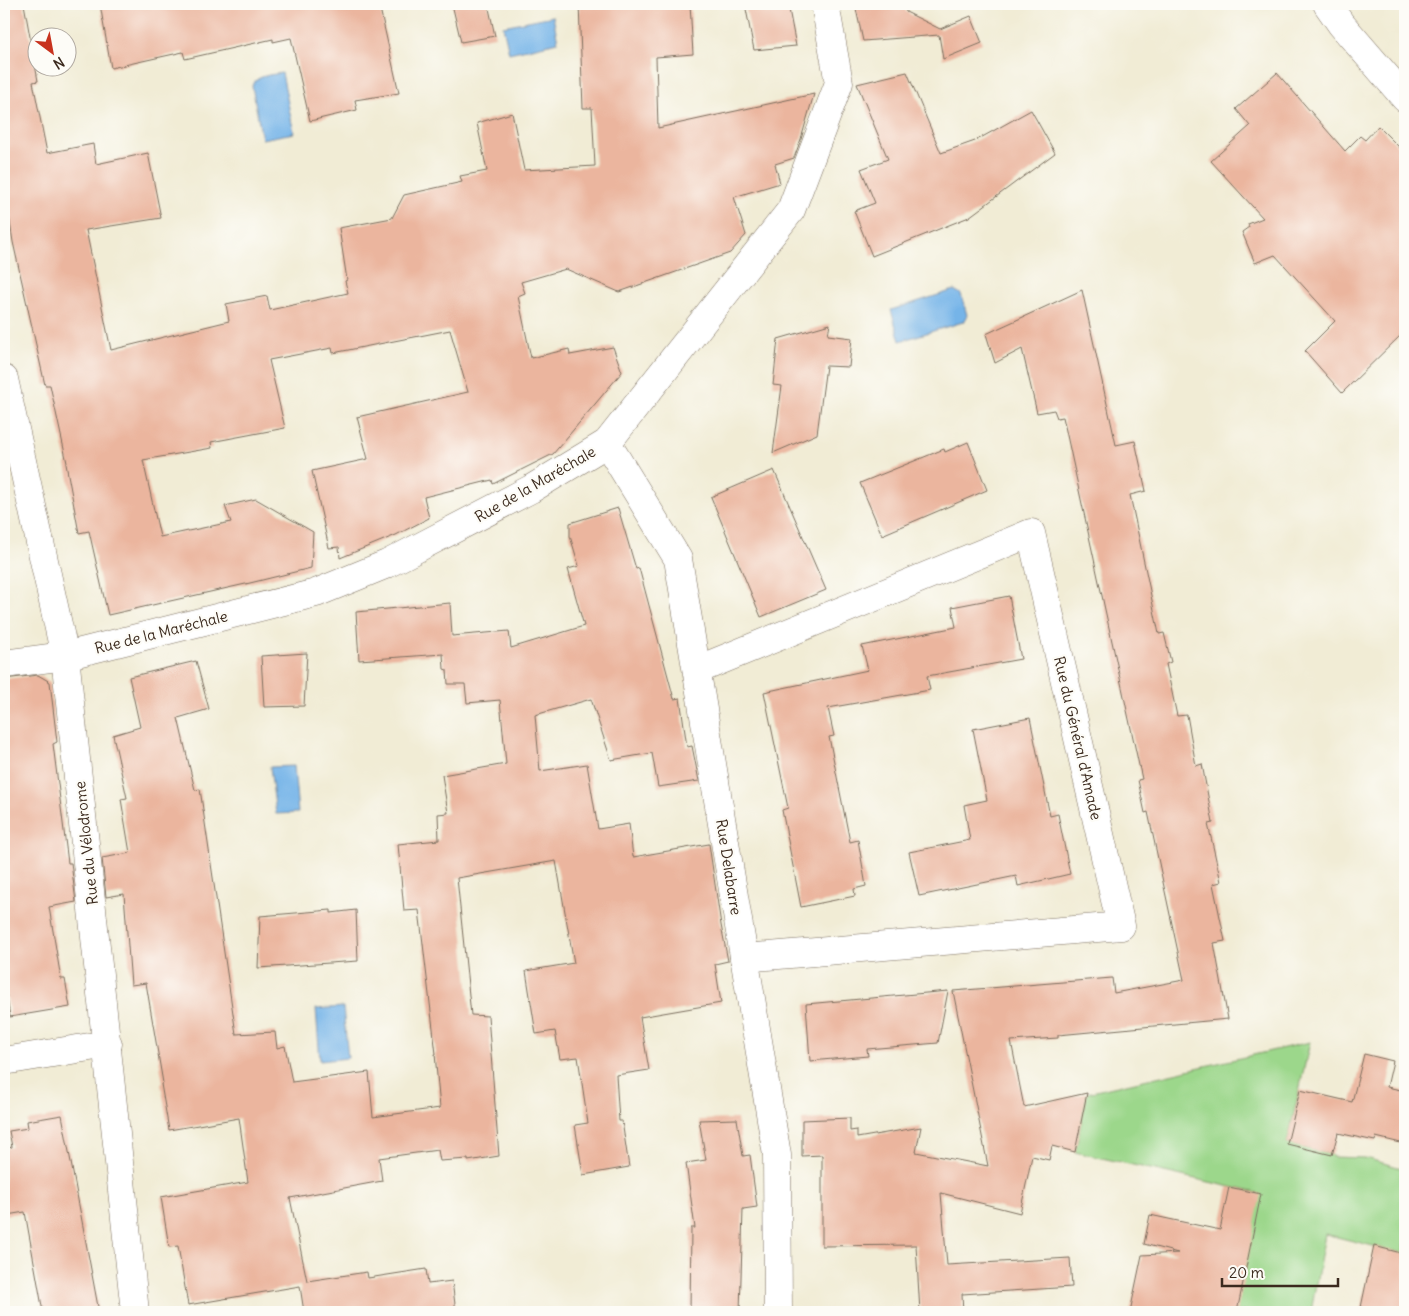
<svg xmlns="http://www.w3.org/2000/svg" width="1409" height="1316" viewBox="0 0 1409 1316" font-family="Delius,sans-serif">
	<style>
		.green { fill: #9cd78b; stroke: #6c8054 }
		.water { fill: #75b4e8; stroke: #586f83 }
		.building { fill: #ebb59e }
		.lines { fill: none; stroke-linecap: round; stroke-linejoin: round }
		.minor-casing { stroke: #7b6e5e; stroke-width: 29 }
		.secondary-casing { stroke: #7b6e5e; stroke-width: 29 }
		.minor { stroke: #fff; stroke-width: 28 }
		.secondary { stroke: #fff; stroke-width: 28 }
		.labels { text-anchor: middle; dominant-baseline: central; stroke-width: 4.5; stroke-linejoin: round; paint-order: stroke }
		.street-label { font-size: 15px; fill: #3b2a1e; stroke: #fdfcf7 }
	</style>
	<rect width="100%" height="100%" fill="#fdfcf7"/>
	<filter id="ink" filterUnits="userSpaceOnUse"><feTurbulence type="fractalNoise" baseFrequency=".02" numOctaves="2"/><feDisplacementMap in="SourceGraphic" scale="10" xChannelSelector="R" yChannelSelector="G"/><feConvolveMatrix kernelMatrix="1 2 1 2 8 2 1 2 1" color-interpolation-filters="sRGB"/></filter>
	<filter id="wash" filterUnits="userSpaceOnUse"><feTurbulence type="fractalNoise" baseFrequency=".0096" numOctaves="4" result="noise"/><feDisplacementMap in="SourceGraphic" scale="20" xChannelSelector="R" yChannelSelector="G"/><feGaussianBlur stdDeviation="1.12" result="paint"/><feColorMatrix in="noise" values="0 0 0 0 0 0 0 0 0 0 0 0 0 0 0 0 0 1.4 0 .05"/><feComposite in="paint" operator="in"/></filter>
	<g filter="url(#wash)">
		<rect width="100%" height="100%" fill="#f1ecd5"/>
		<!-- green -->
		<path class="green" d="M1310 1042 1287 1144 1332 1155V1157L1365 1158 1405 1169V1254L1325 1234 1311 1312H1218L1225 1273 1244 1277 1258 1193 1075 1152 1087 1093Z"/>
		<!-- water -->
		<g class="water">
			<path d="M553 16 558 42 509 53 503 26Z"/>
			<path d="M282 73 294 133 262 139 252 86C256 75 271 75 282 73Z"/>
			<path d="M954 290 961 294 967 315 963 322 900 341 891 310Z"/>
			<path d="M294 766 298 813 276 814 270 767Z"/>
			<path d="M343 1007 348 1058 320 1061 316 1009Z"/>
		</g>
		<g id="blocks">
			<!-- building -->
			<g class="building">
				<path d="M4 4H24L38 81 33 82 47 153 93 144 96 164 148 153 161 218 86 230 111 350 229 321 226 304 267 296 270 310 348 293 345 281 347 280 339 228 392 218 404 195 462 182 460 176 487 171 477 123 512 113 524 170 595 166 592 108H583L579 4H690L693 54 656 57 658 128 814 94 801 139 794 158 775 164 780 183 734 197 746 235 730 253 619 292 566 269 521 282 525 293 518 296 531 358 569 349 570 355 613 347 622 372 553 454 493 484 492 480 424 497 429 518 396 535 340 558 339 547 329 548 312 471 368 459 357 417 468 392 450 330 333 353 332 348 269 360 285 428 211 442 212 448 143 460 160 537 231 522 225 506 256 499 313 532 311 568 250 583 108 615 89 531 79 533 66 464 67 463 50 385H45L13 242 4 183Z"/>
				<path d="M100 4H379L399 93 355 100 357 110 310 121 291 38 273 42V39L185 59 183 52 111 68Z"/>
				<path d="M452 4H488L495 36 461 42Z"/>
				<path d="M745 4H788L796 46 754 50Z"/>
				<path d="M855 4H904L906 12 940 29 971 16 982 43 943 59 939 35 863 41Z"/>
				<path d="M907 72 941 153 975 141 1031 110 1055 153 969 217 872 256 854 211 875 203 861 169 888 159 857 84Z"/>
				<path d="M1277 73 1345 151 1360 136 1365 140 1378 126 1405 153V331L1342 393 1305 351 1335 321 1275 255 1255 263 1242 232 1249 227 1248 224 1263 218 1211 161 1250 126 1236 109Z"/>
				<path d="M1082 290 1116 445 1135 441 1146 491 1130 495 1159 634 1164 633 1171 662 1166 664 1177 716 1187 715 1196 766 1202 764 1213 823 1208 824 1221 882 1213 884 1225 941 1214 943 1228 1019 1058 1035V1038L1011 1041 1024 1107 1087 1093 1075 1152 1052 1146 1049 1160 1032 1156 1020 1213 941 1193 947 1265 1070 1258 1072 1287 962 1294 963 1312H920L916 1245 822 1246V1155L802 1156V1120L850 1118V1131L857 1130V1138L921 1127 916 1152 988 1166 953 991 1112 978 1114 993 1184 980 1148 812 1145 813 1138 780 1142 779 1063 417 1057 418 1054 410 1037 413 1022 349 995 363 986 334Z"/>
				<path d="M830 324 828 335 852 338 849 367 826 366 817 434 773 453 782 386 773 385 778 339Z"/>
				<path d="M968 442 987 490 882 535 860 483 944 449 945 452Z"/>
				<path d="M774 470 826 590 761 617 711 497Z"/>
				<path d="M618 508 636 569 639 568 674 699 680 698 687 747 692 746 699 781 658 787 652 753 611 760 591 699 535 715 540 771 587 764 598 829 629 824 633 857 709 844 721 925 728 961 715 964 721 1003 640 1017 649 1070 616 1075 619 1121H622L629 1167 583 1175 575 1125 588 1123 578 1057 560 1059 555 1031 536 1034 526 971 574 963 556 861 457 878 471 1015 488 1016 499 1156 468 1161V1159L440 1161 438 1150 379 1158 382 1181 290 1198 307 1281 367 1272 368 1278 426 1269 428 1284 452 1281 456 1312H304L300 1286 188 1305 178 1246 169 1247 161 1197 248 1182 239 1118 169 1130 161 1084 163 1083 146 983 131 985 124 894 106 897 102 858 130 853 121 799 127 798 113 735 140 727 129 677 196 661 209 709 178 718 195 790 200 789 236 1034 275 1032 277 1048 285 1046 292 1082 369 1072 373 1117 440 1108 435 1054H436L419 910 404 911 398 844 439 840 438 814 448 813 442 775 506 764 500 700 467 703 465 684H448L447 670 444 669 443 654 359 660 356 612 450 603 452 636 509 631 511 648 584 626 568 569 579 566 570 536V523Z"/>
				<path d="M1009 596 1021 659 927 676 930 690 828 708 834 736 829 737 850 842 858 840 866 886 854 889 855 896 801 907 782 810 788 808 764 692 868 670 862 646 956 627 952 607Z"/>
				<path d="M307 653 304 706 264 707 261 656Z"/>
				<path d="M38 675 50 682 57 742 53 744 68 863H71L76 902 49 907 61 979H65L70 1007 10 1017 4 979V679Z"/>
				<path d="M1030 718 1050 816 1058 814 1070 874 1018 886 1016 876 919 896 909 852 970 840 964 805 987 800 973 729Z"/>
				<path d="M331 910V913L356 910 358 961 258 968 260 916Z"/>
				<path d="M948 991 938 1043 867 1049 868 1056 810 1061 806 1004Z"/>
				<path d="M1364 1054 1393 1061 1387 1087 1405 1091V1144L1376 1137 1375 1141 1338 1133 1332 1155 1287 1144 1300 1090 1352 1102Z"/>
				<path d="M62 1115 73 1173 99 1312H43L25 1212 7 1215 4 1198V1149L12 1147 9 1131 28 1128 27 1121Z"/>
				<path d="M737 1119 743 1156 750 1155 757 1207 743 1209 740 1312H690L691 1228H695L686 1163 706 1160 699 1120Z"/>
				<path d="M1229 1187 1261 1194 1237 1312H1130L1142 1255 1178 1253 1144 1244 1150 1215 1220 1230Z"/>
				<path d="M1374 1246 1405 1254V1291L1401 1312H1360Z"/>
			</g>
		</g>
	</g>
	<g filter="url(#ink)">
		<use href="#blocks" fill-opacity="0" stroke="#7b6e5e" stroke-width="1"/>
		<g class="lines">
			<!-- minor casing -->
			<g class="minor-casing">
				<g id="minor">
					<path d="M4 379 65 656 135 1312"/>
					<path d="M607 443 678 559 777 1155 778 1312"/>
					<path d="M4 664 65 656 316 593 387 564 531 489 607 443 791 210 839 83 825 4"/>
					<path d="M697 670 1031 533 1121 926 744 958"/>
					<path d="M4 1061 108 1044"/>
				</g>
			</g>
			<!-- secondary casing -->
			<g class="secondary-casing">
				<path id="secondary" d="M1327 4 1341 24 1405 98"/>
			</g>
			<!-- minor -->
			<use href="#minor" class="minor"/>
			<!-- secondary -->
			<use href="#secondary" class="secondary"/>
		</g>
	</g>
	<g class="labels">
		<!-- street labels -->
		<g class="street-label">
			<text transform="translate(535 484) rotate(-30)">Rue de la Maréchale</text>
			<text transform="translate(161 632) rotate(-14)">Rue de la Maréchale</text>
			<text transform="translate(1078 738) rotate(77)">Rue du Général d'Amade</text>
			<text transform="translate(86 843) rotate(-96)">Rue du Vélodrome</text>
			<text transform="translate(729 867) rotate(81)">Rue Delabarre</text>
		</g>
	</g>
	<!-- margin -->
	<rect width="1409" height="1316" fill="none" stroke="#fdfcf7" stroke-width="20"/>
	<!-- north arrow -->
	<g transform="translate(52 52) rotate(148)"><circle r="24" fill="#fdfcf7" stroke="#afa8a0"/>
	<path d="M0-4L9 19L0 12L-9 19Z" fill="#c8321e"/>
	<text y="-8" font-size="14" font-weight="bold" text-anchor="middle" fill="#3b2a1e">N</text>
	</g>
	<!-- scale -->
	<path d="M1222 1278v8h116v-8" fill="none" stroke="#3b2a1e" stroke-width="2.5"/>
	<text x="1229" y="1278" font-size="15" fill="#3b2a1e" stroke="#fdfcf7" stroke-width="4" paint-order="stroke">20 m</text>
</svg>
